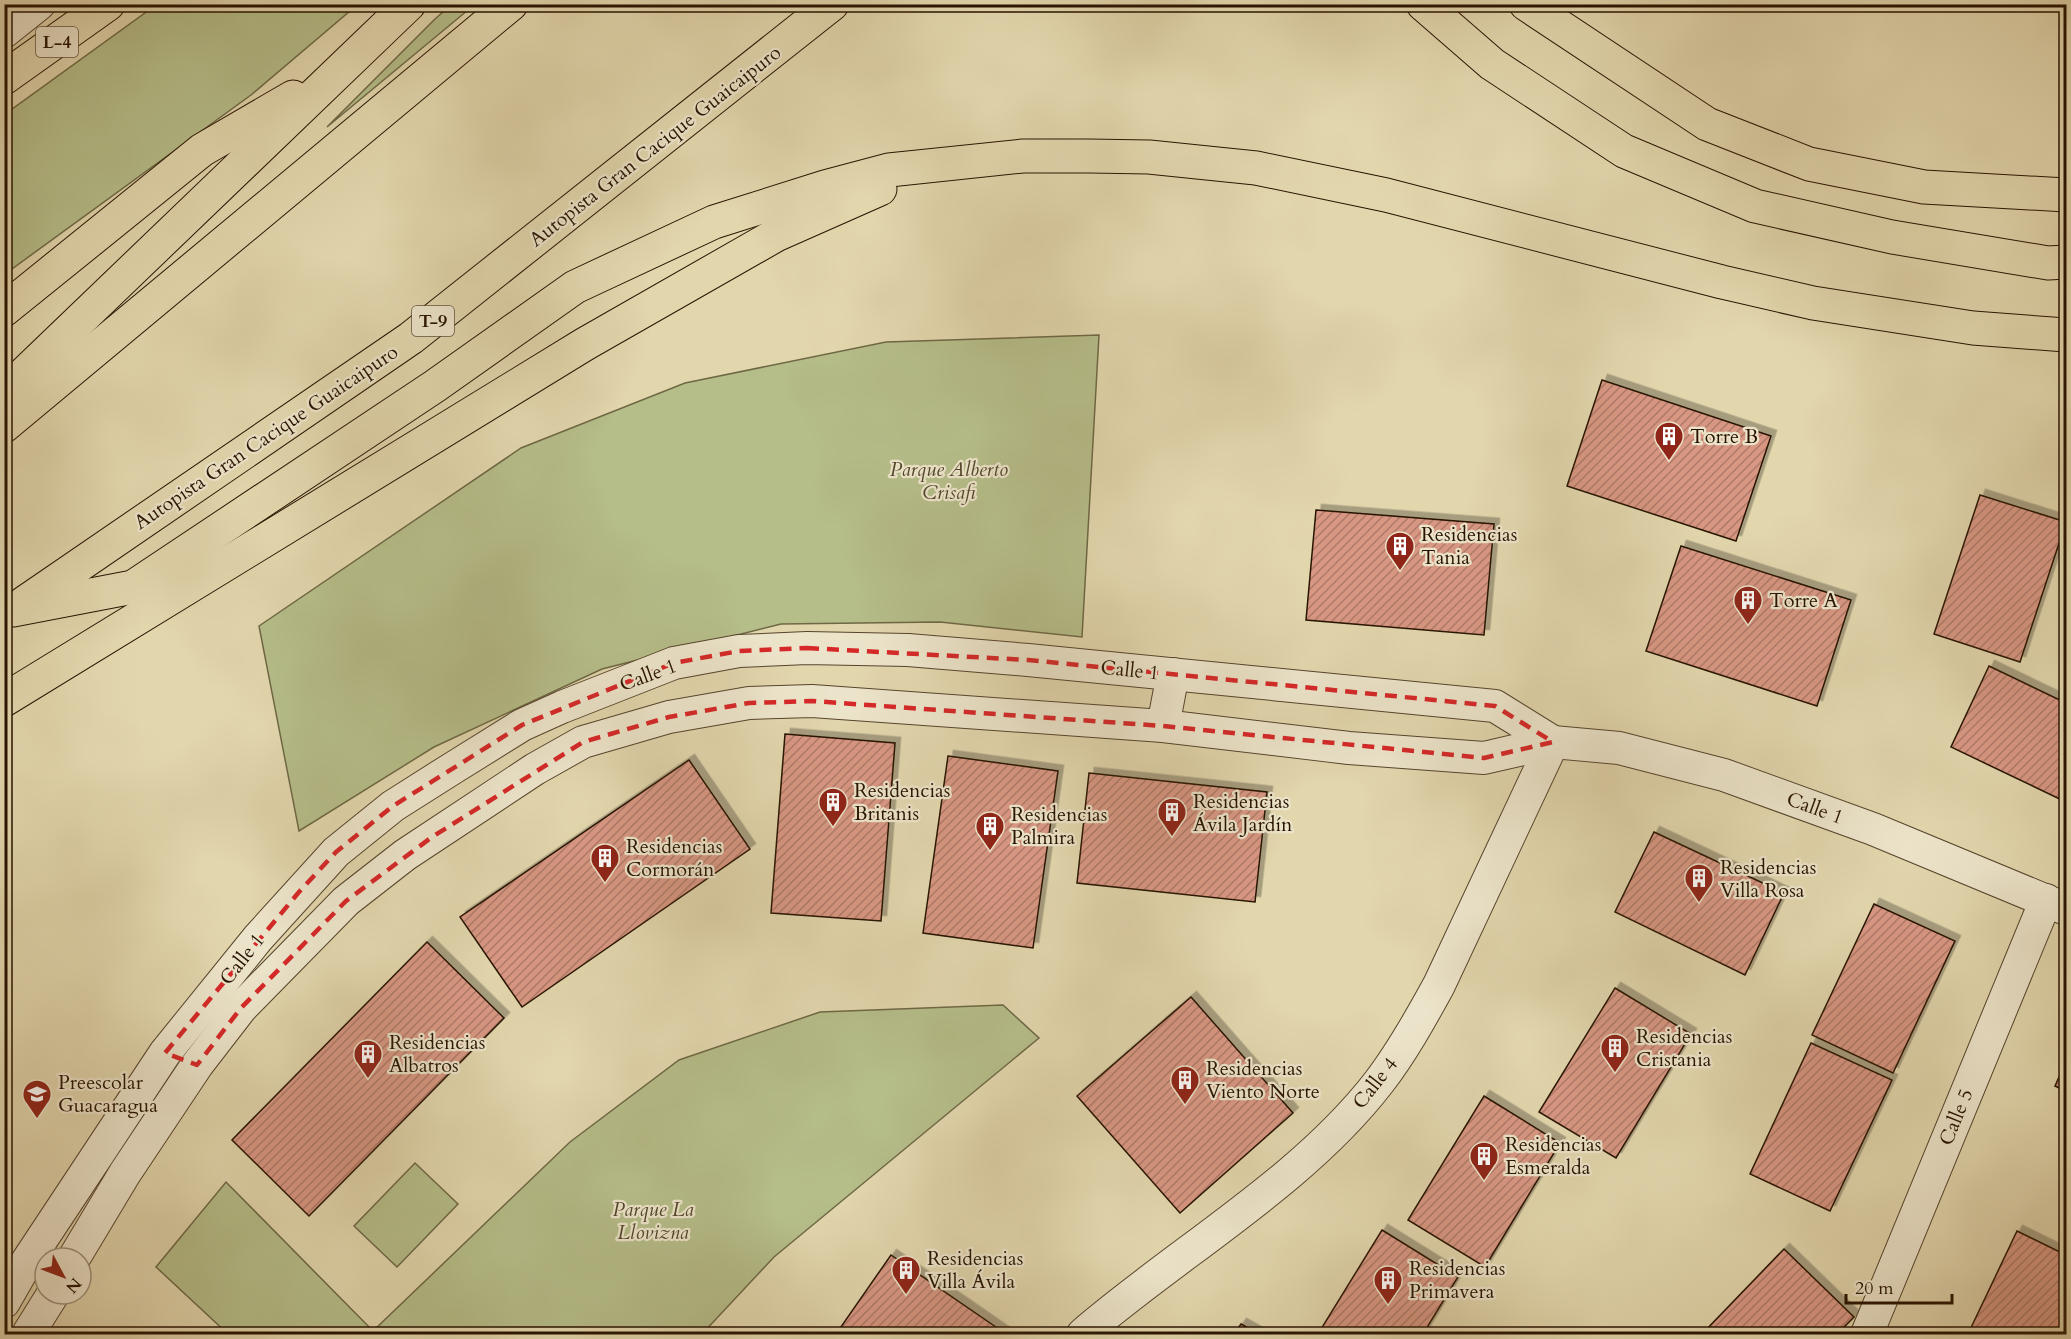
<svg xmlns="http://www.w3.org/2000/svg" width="2071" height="1339" viewBox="0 0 2071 1339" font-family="Cardo,serif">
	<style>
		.green { fill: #b5bd89; stroke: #6e6845; stroke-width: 1.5 }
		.building { fill: url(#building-hatch); stroke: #281301; stroke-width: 1.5; filter: url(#shadow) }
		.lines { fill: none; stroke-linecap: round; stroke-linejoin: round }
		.minor-casing { stroke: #56442c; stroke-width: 34 }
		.primary-casing { stroke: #281301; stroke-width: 35 }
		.motorway-casing { stroke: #281301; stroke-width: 35 }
		.minor { stroke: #ece4ca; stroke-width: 32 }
		.primary { stroke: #e2d6ad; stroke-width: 33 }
		.motorway { stroke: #e2d6ad; stroke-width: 33 }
		.marked { fill: none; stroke: #d62828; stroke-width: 4.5; stroke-dasharray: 12 8; stroke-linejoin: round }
		.labels { text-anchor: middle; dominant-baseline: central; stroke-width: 4.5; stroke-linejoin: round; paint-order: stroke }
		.shield { fill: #ece4ca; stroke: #63523d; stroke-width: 1.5 }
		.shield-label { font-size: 18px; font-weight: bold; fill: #281301 }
		.street-label { font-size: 20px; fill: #281301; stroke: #ece4ca }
		.poi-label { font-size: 20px; fill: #281301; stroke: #ece4ca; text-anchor: start }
		.park-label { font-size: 20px; font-style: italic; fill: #52462a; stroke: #ece4ca }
	</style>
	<defs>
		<pattern id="building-hatch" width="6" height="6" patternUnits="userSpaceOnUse" patternTransform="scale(1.5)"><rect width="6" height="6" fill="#d89783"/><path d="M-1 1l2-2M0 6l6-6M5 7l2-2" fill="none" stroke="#af7a69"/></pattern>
		<filter id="shadow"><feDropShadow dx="5.5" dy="-5.5" stdDeviation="0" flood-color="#0004"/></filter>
	</defs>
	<rect width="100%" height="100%" fill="#e2d6ad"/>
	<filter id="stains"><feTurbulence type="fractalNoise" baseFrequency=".00333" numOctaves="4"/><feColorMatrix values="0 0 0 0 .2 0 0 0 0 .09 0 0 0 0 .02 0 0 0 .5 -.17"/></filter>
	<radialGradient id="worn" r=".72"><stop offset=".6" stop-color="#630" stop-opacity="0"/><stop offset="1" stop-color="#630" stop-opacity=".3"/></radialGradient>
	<!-- green -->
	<g class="green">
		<path d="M452 4 474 5 327 127 435 19Z"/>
		<path d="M156 5H357L251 95 5 274 4 115Z"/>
		<path d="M1099 335 1082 637 940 622 781 624 602 669 434 747 299 831 259 626 521 448 685 383 886 342Z"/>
		<path d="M1003 1005 1039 1038 774 1257 702 1334H228L156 1267 226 1182 373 1331 570 1142 679 1060 820 1012Z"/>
		<path d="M415 1163 458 1204 397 1267 354 1226Z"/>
	</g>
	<!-- building -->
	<g class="building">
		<path d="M1602 380 1771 436 1736 541 1567 486Z"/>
		<path d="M1980 495 2066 522 2020 662 1934 634Z"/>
		<path d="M1316 510 1494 524 1484 635 1306 620Z"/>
		<path d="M1681 546 1851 600 1817 706 1646 651Z"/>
		<path d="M1989 666 2066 703V802L1951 747Z"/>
		<path d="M785 734 895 743 881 921 771 913Z"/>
		<path d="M948 756 1058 771 1033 948 923 933Z"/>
		<path d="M689 760 750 849 522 1007 460 917Z"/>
		<path d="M1089 773 1267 792 1255 902 1077 883Z"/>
		<path d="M1654 832 1784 893 1745 975 1615 912Z"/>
		<path d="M1874 904 1955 941 1893 1073 1812 1035Z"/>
		<path d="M427 942 504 1018 309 1216 232 1140Z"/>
		<path d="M1615 988 1691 1034 1616 1158 1539 1112Z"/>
		<path d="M1191 997 1293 1113 1180 1213 1077 1096Z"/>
		<path d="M1811 1043 1892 1080 1830 1211 1750 1174Z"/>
		<path d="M2066 1061V1091L2055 1086Z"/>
		<path d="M1484 1096 1560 1143 1485 1267 1408 1220Z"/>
		<path d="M1382 1230 1458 1277 1423 1334H1318Z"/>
		<path d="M2017 1231 2066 1255V1334H1968Z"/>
		<path d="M1784 1249 1854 1317 1837 1334H1709L1705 1331Z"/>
		<path d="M891 1255 1006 1334H836Z"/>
		<path d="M1241 1324 1259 1334H1234Z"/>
	</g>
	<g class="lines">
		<!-- minor casing -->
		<g class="minor-casing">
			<g id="minor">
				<path d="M4 32 39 4"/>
				<path d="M1163 726 1173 674"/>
				<path d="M74 1258 125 1173 197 1065 241 1008 346 901 405 855 535 769 583 742 669 717 749 703 812 701 1163 726 1349 748 1484 758 1553 742 1619 748 1724 775 1873 829 2066 909"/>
				<path d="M4 1302 28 1260 165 1053 258 938 336 852 393 806 453 768 522 725 562 707 674 663 739 651 807 648 908 650 1028 660 1495 706 1553 742"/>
				<path d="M28 1334 53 1294"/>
				<path d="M1083 1334C1178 1252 1302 1182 1379 1082 1402 1052 1421 1018 1439 985L1553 742"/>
				<path d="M1867 1334 2046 900"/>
			</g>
		</g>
		<!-- primary casing -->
		<g class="primary-casing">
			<path id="primary" d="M4 78 108 4"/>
		</g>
		<!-- motorway casing -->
		<g class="motorway-casing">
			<g id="motorway">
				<path d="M1423 4 1492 64 1624 151 1755 206 1892 237 2048 263 2066 262"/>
				<path d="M1526 4 1707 124 1809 164 1924 187 2066 195"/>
				<path d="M4 310 202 150 293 97"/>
				<path d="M4 393 409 4"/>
				<path d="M4 426 511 4"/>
				<path d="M24 603 411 338 832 4"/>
				<path d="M13 610 133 587 435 386 575 287 714 222 825 187 889 170 1023 156H1089L1149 157 1256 168 1386 195 1722 282 1813 303 1973 328 2066 335"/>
				<path d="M4 700 585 344 776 235 880 189"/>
			</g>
		</g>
		<!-- minor -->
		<use href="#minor" class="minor"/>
		<!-- primary -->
		<use href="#primary" class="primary"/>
		<!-- motorway -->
		<use href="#motorway" class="motorway"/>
	</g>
	<!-- marked area -->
	<path class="marked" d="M807 648 1028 660 1495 706 1553 742 1484 758 1163 726 812 701 749 703 669 717 583 742 432 837 346 901 241 1008 197 1065 165 1053 299 892 336 852 393 806 522 725 674 663 739 651Z"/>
	<!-- icons -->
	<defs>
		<g id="building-pin" transform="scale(1.5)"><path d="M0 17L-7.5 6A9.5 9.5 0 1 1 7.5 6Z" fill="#8f2418" stroke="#ece4ca"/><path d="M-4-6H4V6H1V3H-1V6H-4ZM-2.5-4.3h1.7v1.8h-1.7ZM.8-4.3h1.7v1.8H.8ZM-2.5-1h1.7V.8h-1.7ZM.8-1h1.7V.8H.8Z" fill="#fff"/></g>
		<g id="school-pin" transform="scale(1.5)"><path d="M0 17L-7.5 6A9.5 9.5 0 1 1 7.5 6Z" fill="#8f2418" stroke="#ece4ca"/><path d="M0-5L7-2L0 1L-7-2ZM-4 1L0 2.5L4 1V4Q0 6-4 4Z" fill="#fff"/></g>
	</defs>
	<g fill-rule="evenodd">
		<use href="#building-pin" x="1669" y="436"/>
		<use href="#building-pin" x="1400" y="546"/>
		<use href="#building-pin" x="1748" y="600"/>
		<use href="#building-pin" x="833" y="802"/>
		<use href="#building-pin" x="1172" y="812"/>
		<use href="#building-pin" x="990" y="826"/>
		<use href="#building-pin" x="605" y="858"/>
		<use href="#building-pin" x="1699" y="878"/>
		<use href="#building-pin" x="1615" y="1048"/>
		<use href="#building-pin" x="368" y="1054"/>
		<use href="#building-pin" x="1185" y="1080"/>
		<use href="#school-pin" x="37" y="1094"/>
		<use href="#building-pin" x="1484" y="1156"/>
		<use href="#building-pin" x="906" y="1270"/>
		<use href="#building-pin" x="1388" y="1280"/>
	</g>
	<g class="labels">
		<!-- shield labels -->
		<g class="shield">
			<rect x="36" y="27" width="42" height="30" rx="4.5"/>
			<rect x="412" y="306" width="42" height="30" rx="4.5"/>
		</g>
		<g class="shield-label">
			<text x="57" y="42">L-4</text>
			<text x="433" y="321">T-9</text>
		</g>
		<!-- street labels -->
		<g class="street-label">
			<text transform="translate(655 146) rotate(-38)">Autopista Gran Cacique Guaicaipuro</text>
			<text transform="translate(266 437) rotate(-34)">Autopista Gran Cacique Guaicaipuro</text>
			<text transform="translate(1130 670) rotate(6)">Calle 1</text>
			<text transform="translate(648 675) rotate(-20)">Calle 1</text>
			<text transform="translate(1815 808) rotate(20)">Calle 1</text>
			<text transform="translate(242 959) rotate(-52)">Calle 1</text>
			<text transform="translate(1375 1083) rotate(-52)">Calle 4</text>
			<text transform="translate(1956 1117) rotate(-68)">Calle 5</text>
		</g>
		<!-- poi labels -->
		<g class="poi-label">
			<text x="1690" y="436">Torre B</text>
			<text x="1421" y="534">Residencias<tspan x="1421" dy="23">Tania</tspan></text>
			<text x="1769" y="600">Torre A</text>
			<text x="854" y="790">Residencias<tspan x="854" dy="23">Britanis</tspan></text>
			<text x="1193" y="801">Residencias<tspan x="1193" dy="23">Ávila Jardín</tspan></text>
			<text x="1011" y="814">Residencias<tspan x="1011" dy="23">Palmira</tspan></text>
			<text x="626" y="846">Residencias<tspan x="626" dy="23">Cormorán</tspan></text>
			<text x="1720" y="867">Residencias<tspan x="1720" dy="23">Villa Rosa</tspan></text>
			<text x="1636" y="1036">Residencias<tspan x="1636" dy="23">Cristania</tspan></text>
			<text x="389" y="1042">Residencias<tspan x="389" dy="23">Albatros</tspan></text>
			<text x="1206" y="1068">Residencias<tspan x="1206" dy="23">Viento Norte</tspan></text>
			<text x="58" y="1082">Preescolar<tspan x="58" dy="23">Guacaragua</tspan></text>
			<text x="1505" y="1144">Residencias<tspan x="1505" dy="23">Esmeralda</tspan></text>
			<text x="927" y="1258">Residencias<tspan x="927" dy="23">Villa Ávila</tspan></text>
			<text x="1409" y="1268">Residencias<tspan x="1409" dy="23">Primavera</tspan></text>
		</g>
		<!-- park labels -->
		<g class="park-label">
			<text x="949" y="469">Parque Alberto<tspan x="949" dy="23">Crisafi</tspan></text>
			<text x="653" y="1209">Parque La<tspan x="653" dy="23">Llovizna</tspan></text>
		</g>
	</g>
	<!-- margin -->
	<rect width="2071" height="1339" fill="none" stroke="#e2d6ad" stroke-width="24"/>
	<rect x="6" y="6" width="2059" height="1327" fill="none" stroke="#281301" stroke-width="3"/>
	<rect x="12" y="12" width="2047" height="1315" fill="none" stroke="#281301" stroke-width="1.5"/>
	<!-- north arrow -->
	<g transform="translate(63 1276) rotate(131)"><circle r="28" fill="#ece4ca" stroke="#9e907a" stroke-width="1.5"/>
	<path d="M0-4.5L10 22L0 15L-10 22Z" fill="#8f2418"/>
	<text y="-9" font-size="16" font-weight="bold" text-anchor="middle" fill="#281301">N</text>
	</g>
	<!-- scale -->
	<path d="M1846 1294v9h106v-9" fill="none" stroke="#281301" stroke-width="3"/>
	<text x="1855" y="1294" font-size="18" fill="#281301" stroke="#ece4ca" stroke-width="4.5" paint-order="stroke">20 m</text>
	<rect width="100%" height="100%" filter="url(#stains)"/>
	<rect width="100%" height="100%" fill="url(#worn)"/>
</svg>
